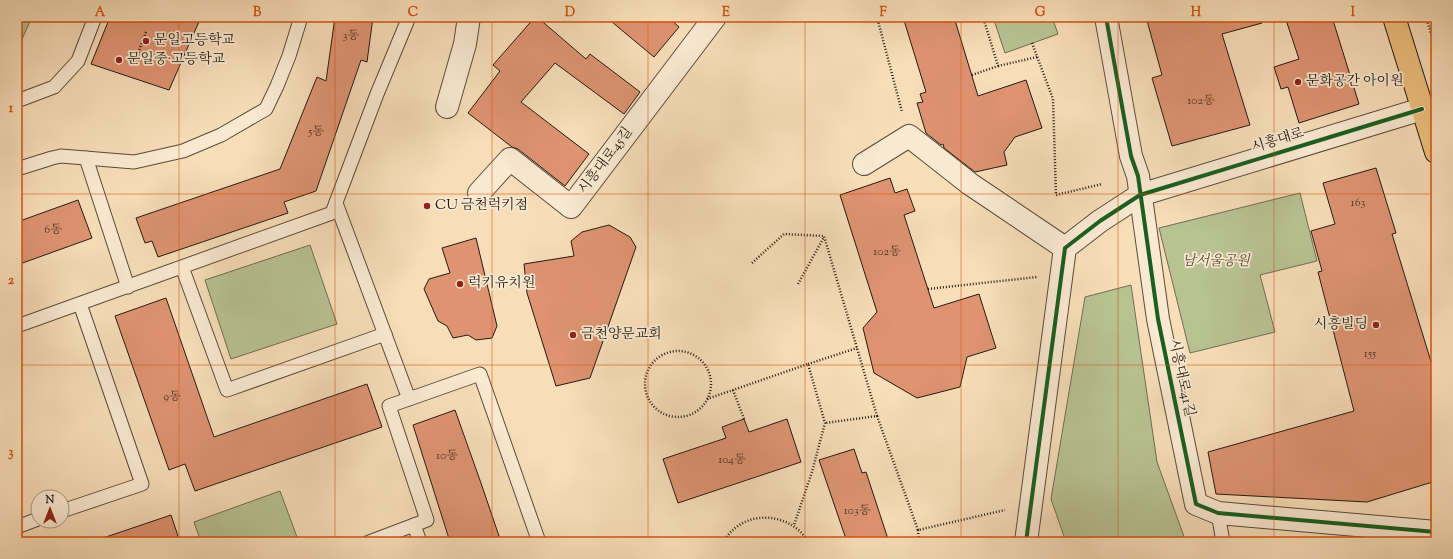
<svg xmlns="http://www.w3.org/2000/svg" width="1453" height="559" viewBox="0 0 1453 559" font-family="'Sorts Mill Goudy','Noto Serif KR',serif">
	<style>
		.green { fill: #b8c293; stroke: #6e6e52 }
		.building { fill: #de9371; stroke: #231b11 }
		.lines { fill: none; stroke-linecap: round; stroke-linejoin: round }
		.service-casing { stroke: #584c3b; stroke-width: 15 }
		.minor-casing { stroke: #584c3b; stroke-width: 24 }
		.primary-casing { stroke: #231b11; stroke-width: 24 }
		.path { stroke: #231b11; stroke-width: 2.5; stroke-dasharray: 1 2; stroke-linecap: butt }
		.service { stroke: #fae9d1; stroke-width: 13 }
		.minor { stroke: #fae9d1; stroke-width: 22 }
		.primary { stroke: #ecbe7c; stroke-width: 22 }
		.cycleway-casing { stroke: #fae9d1; stroke-width: 6 }
		.cycleway { stroke: #1b5e20; stroke-width: 4 }
		.grid { fill: none; stroke: #d4530c; stroke-width: 1; stroke-opacity: 0.55 }
		.poi-dot { fill: #8f2418; stroke: #fae9d1; stroke-width: 1.5 }
		.labels { text-anchor: middle; dominant-baseline: central; stroke-width: 3.5; stroke-linejoin: round; paint-order: stroke }
		.number-label { font-size: 12px; fill: #523929 }
		.poi-label { font-size: 14px; fill: #231b11; stroke: #fae9d1; text-anchor: start }
		.street-label { font-size: 14px; fill: #231b11; stroke: #fae9d1 }
		.park-label { font-size: 14px; font-style: italic; fill: #504d38; stroke: #fae9d1 }
		.neatline { fill: none; stroke: #d4530c; stroke-width: 1.5 }
		.grid-label { font-size: 13px; text-anchor: middle; font-weight: bold; fill: #d4530c }
	</style>
	<rect width="100%" height="100%" fill="#f7ddb8"/>
	<filter id="stains"><feTurbulence type="fractalNoise" baseFrequency=".005" numOctaves="4"/><feColorMatrix values="0 0 0 0 .2 0 0 0 0 .09 0 0 0 0 .02 0 0 0 .5 -.17"/></filter>
	<radialGradient id="worn" r=".72"><stop offset=".6" stop-color="#630" stop-opacity="0"/><stop offset="1" stop-color="#630" stop-opacity=".3"/></radialGradient>
	<!-- green -->
	<g class="green">
		<path d="M17 17H32L17 50Z"/>
		<path d="M993 17H1052L1058 34 1005 53Z"/>
		<path d="M1300 193 1317 261 1260 275 1275 332 1190 353 1159 228Z"/>
		<path d="M310 245 337 324 231 359 205 280Z"/>
		<path d="M1131 285 1157 462 1186 542H1066L1051 499 1085 297Z"/>
		<path d="M280 491 297 537 282 542H201L194 522Z"/>
	</g>
	<!-- building -->
	<g class="building">
		<path d="M110 17H201L169 90 91 64Z"/>
		<path d="M335 17H373L367 62 361 60 316 191 284 202 288 213 158 257 152 241 145 243 136 218 280 169 317 77 326 81Z"/>
		<path d="M535 17H537L586 59 590 54 640 92 624 114 555 63 521 102 589 154 565 186 518 149 512 147 468 113 500 71 493 65Z"/>
		<path d="M606 17H668L679 27 654 57Z"/>
		<path d="M903 17H954L978 96 1026 80 1042 128 1015 137 1004 152 1007 165 975 172 944 148 943 144 941 145 926 133 917 103 923 102 920 94 926 92Z"/>
		<path d="M1146 17H1262V23L1222 34 1250 125 1172 146 1152 78 1162 75Z"/>
		<path d="M1285 17H1332L1359 104 1299 123 1288 87 1281 89 1274 67 1299 59Z"/>
		<path d="M1376 168 1396 233 1392 234 1436 378V481L1367 502 1216 494 1208 452 1354 411 1318 272 1322 271 1311 231 1335 224 1323 183Z"/>
		<path d="M890 178 895 193 907 189 915 211 904 215 934 308 979 294 996 348 967 357 960 387 917 398 874 373 863 328 877 312 840 195Z"/>
		<path d="M78 200 92 238 17 265V222Z"/>
		<path d="M609 225 630 237 636 247 590 378 556 386 527 293 524 264 574 256 571 241 582 232Z"/>
		<path d="M476 238 497 326 492 338 476 340 468 335 453 338 447 326 438 321 424 289 429 279 450 273 442 248Z"/>
		<path d="M166 298 214 437 367 384 382 427 195 491 185 464 169 470 115 316Z"/>
		<path d="M455 410 482 486 501 542H450L413 425Z"/>
		<path d="M744 419 749 432 787 419 801 462 678 503 663 459 726 438 722 427Z"/>
		<path d="M854 449 862 473 866 472 889 542H847L819 460Z"/>
		<path d="M171 515 180 542H103V538Z"/>
	</g>
	<g class="lines">
		<!-- service casing -->
		<g class="service-casing">
			<g id="service">
				<path d="M17 101 54 87 78 61 95 17"/>
				<path d="M86 158 128 287"/>
				<path d="M17 169 52 158 61 156 134 162 183 151 221 135 266 109 277 86 289 56 301 17"/>
				<path d="M336 203 409 399"/>
				<path d="M182 267 227 390 385 334"/>
				<path d="M17 326 332 213 377 94 409 17"/>
				<path d="M62 511 142 484 80 304"/>
				<path d="M1218 513 1223 542"/>
				<path d="M414 525 427 520 389 406 480 374 539 542"/>
				<path d="M17 527 38 519"/>
				<path d="M369 542 414 525 420 542"/>
			</g>
		</g>
		<!-- minor casing -->
		<g class="minor-casing">
			<g id="minor">
				<path d="M1106 17 1131 156 1138 176 1158 319 1196 504 1218 513 1436 532"/>
				<path d="M447 107 465 44 469 17"/>
				<path d="M864 164 909 136 970 184 1065 248"/>
				<path d="M479 193 510 159 571 207 715 17"/>
				<path d="M1026 542 1065 248 1100 221 1140 195 1422 109"/>
			</g>
		</g>
		<!-- primary casing -->
		<g class="primary-casing">
			<path id="primary" d="M1394 17 1436 152"/>
		</g>
		<!-- path -->
		<g class="path">
			<path d="M877 17 902 112"/>
			<path d="M1426 17 1436 50"/>
			<path d="M1032 43 1053 99 1056 195 1102 184"/>
			<path d="M135 61 146 32"/>
			<path d="M998 66 1037 57"/>
			<path d="M972 75 998 66 983 17"/>
			<path d="M752 263 784 234 824 236 877 416 825 423"/>
			<path d="M798 284 824 237"/>
			<path d="M928 289 1037 277"/>
			<circle cx="678" cy="384" r="33"/>
			<path d="M808 364 857 348"/>
			<path d="M733 390 744 419"/>
			<path d="M707 399 808 364 825 423 812 472 794 525"/>
			<path d="M877 416 918 530 1005 510"/>
			<path d="M918 530 919 542"/>
			<path d="M723 542C726 538 729 533 733 530 755 509 794 516 808 542"/>
		</g>
		<!-- service -->
		<use href="#service" class="service"/>
		<!-- minor -->
		<use href="#minor" class="minor"/>
		<!-- primary -->
		<use href="#primary" class="primary"/>
		<!-- cycleway casing -->
		<g class="cycleway-casing">
			<g id="cycleway">
				<path d="M1106 17 1131 156 1138 176 1158 319 1196 504 1218 513 1436 532"/>
				<path d="M1026 542 1065 248 1100 221 1140 195 1422 109"/>
			</g>
		</g>
		<!-- cycleway -->
		<use href="#cycleway" class="cycleway"/>
	</g>
	<!-- grid -->
	<path class="grid" d="M179 17V542M335 17V542M492 17V542M648 17V542M805 17V542M961 17V542M1118 17V542M1274 17V542M17 194H1436M17 365H1436"/>
	<!-- markers -->
	<g class="poi-dot">
		<circle cx="146" cy="41" r="4"/>
		<circle cx="119" cy="60" r="4"/>
		<circle cx="1298" cy="82" r="4"/>
		<circle cx="427" cy="206" r="4"/>
		<circle cx="460" cy="284" r="4"/>
		<circle cx="1376" cy="325" r="4"/>
		<circle cx="573" cy="335" r="4"/>
	</g>
	<g class="labels">
		<!-- number labels -->
		<g class="number-label">
			<text x="351" y="36">3동</text>
			<text x="1201" y="101">102동</text>
			<text x="316" y="132">5동</text>
			<text x="1358" y="203">163</text>
			<text x="53" y="230">6동</text>
			<text x="887" y="252">102동</text>
			<text x="1370" y="354">155</text>
			<text x="172" y="397">9동</text>
			<text x="447" y="456">10동</text>
			<text x="732" y="460">104동</text>
			<text x="857" y="511">103동</text>
		</g>
		<!-- poi labels -->
		<g class="poi-label">
			<text x="154" y="41">문일고등학교</text>
			<text x="127" y="60">문일중·고등학교</text>
			<text x="1306" y="82">문화공간 아이원</text>
			<text x="435" y="206">CU 금천럭키점</text>
			<text x="468" y="284">럭키유치원</text>
			<text x="1368" y="325" text-anchor="end">시흥빌딩</text>
			<text x="581" y="335">금천양문교회</text>
		</g>
		<!-- street labels -->
		<g class="street-label">
			<text transform="translate(1278 141) rotate(-17)">시흥대로</text>
			<text transform="translate(606 161) rotate(-53)">시흥대로45길</text>
			<text transform="translate(1181 378) rotate(78)">시흥대로41길</text>
		</g>
		<!-- park labels -->
		<g class="park-label">
			<text x="1216" y="262">남서울공원</text>
		</g>
	</g>
	<!-- margin -->
	<rect width="1453" height="559" fill="none" stroke="#f7ddb8" stroke-width="44"/>
	<!-- north arrow -->
	<g transform="translate(50 509)"><circle r="19" fill="#fae9d1" stroke="#a49784"/>
	<path d="M0-3L7 15L0 10L-7 15Z" fill="#8f2418"/>
	<text y="-6" font-size="11" font-weight="bold" text-anchor="middle" fill="#231b11">N</text>
	</g>
	<rect x="22" y="22" width="1409" height="515" class="neatline"/>
	<g class="grid-label">
		<text x="100" y="16">A</text>
		<text x="257" y="16">B</text>
		<text x="413" y="16">C</text>
		<text x="570" y="16">D</text>
		<text x="726" y="16">E</text>
		<text x="883" y="16">F</text>
		<text x="1040" y="16">G</text>
		<text x="1196" y="16">H</text>
		<text x="1353" y="16">I</text>
		<text x="11" y="112">1</text>
		<text x="11" y="284">2</text>
		<text x="11" y="456">3</text>
	</g>
	<rect width="100%" height="100%" filter="url(#stains)"/>
	<rect width="100%" height="100%" fill="url(#worn)"/>
</svg>
